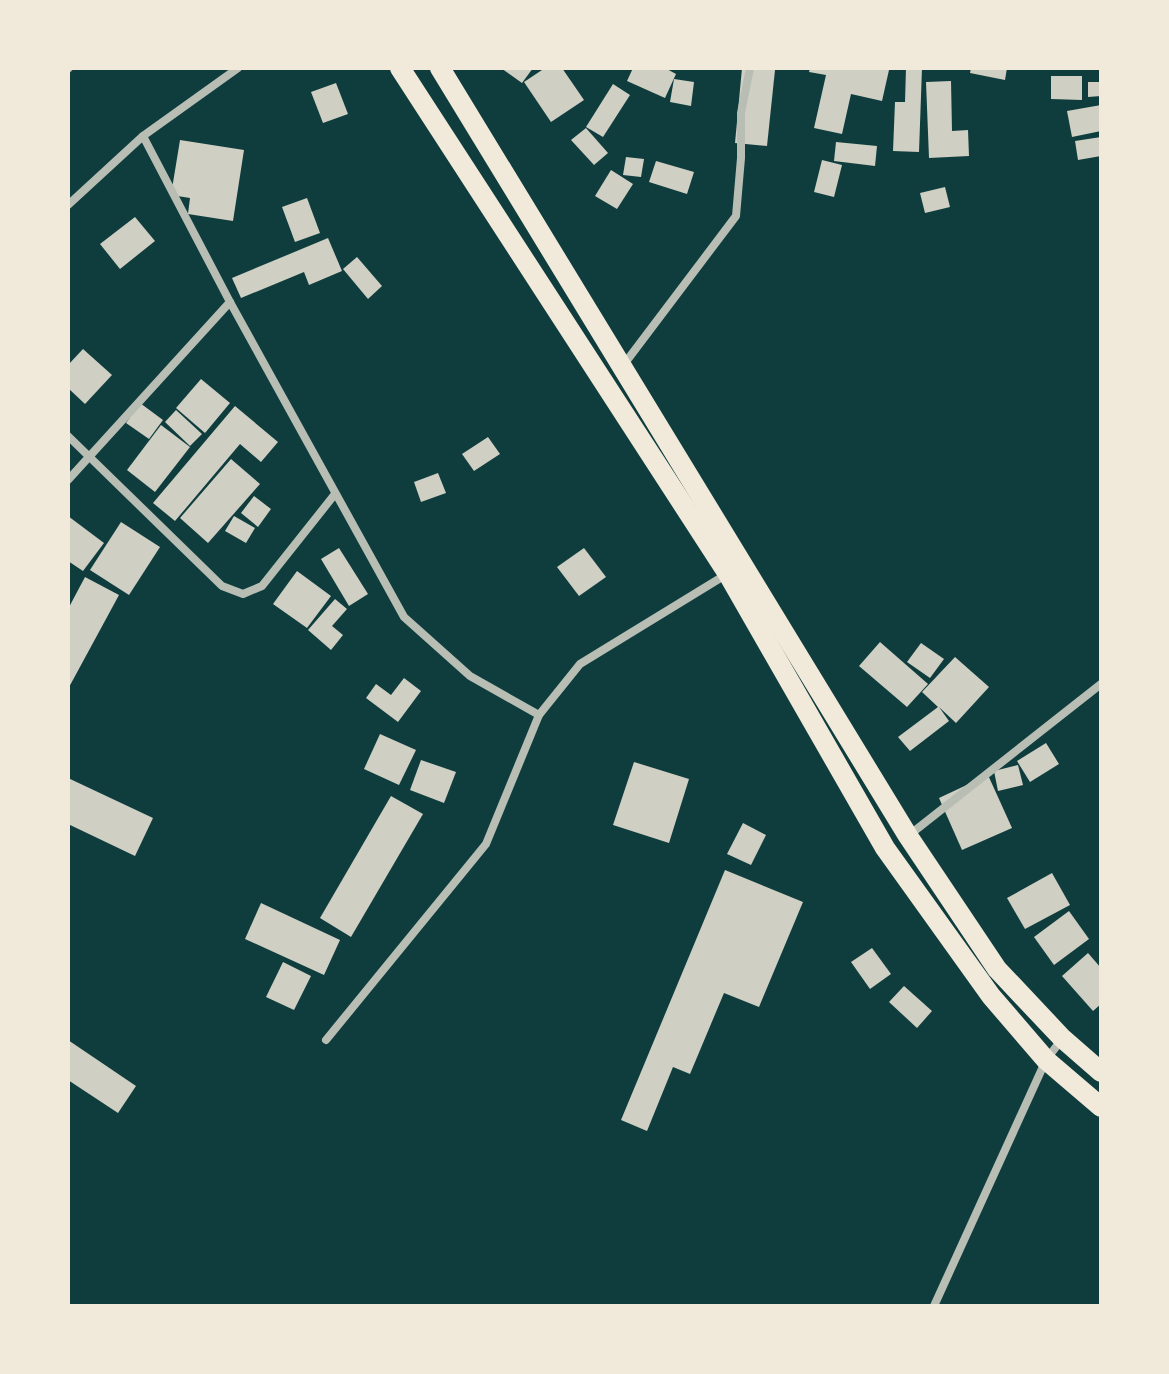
<svg xmlns="http://www.w3.org/2000/svg" width="1169" height="1374" viewBox="0 0 1169 1374" font-family="'Fira Sans',sans-serif">
	<style>
		.building { fill: #cfcfc3 }
		.lines { fill: none; stroke-linecap: round; stroke-linejoin: round }
		.minor { stroke: #b8beb3; stroke-width: 8 }
		.primary { stroke: #f1e9da; stroke-width: 20 }
	</style>
	<rect width="100%" height="100%" fill="#0f3d3e"/>
	<!-- building -->
	<g class="building">
		<path d="M501 68H533L522 83Z"/>
		<path d="M545 68H562L584 100 551 122 524 82Z"/>
		<path d="M633 68H665L676 74 665 98 627 81Z"/>
		<path d="M742 68 775 70 767 146 735 143Z"/>
		<path d="M810 68H878L889 70 882 101 851 94 842 134 814 128 826 75 809 72Z"/>
		<path d="M906 68H922L919 152 893 151 895 102H905Z"/>
		<path d="M971 68H1007L1005 80 970 73Z"/>
		<path d="M1051 76H1082V100L1051 99Z"/>
		<path d="M674 79 694 82 691 106 670 102Z"/>
		<path d="M951 81 952 131 968 130 969 156 929 158 926 82Z"/>
		<path d="M1088 82H1101V96L1088 97Z"/>
		<path d="M336 83 348 114 323 123 311 92Z"/>
		<path d="M613 84 630 95 603 137 586 127Z"/>
		<path d="M1101 105V131L1072 137 1067 111Z"/>
		<path d="M586 128 608 153 594 165 571 140Z"/>
		<path d="M1101 137V156L1078 160 1075 141Z"/>
		<path d="M180 140 244 150 233 221 188 214 190 198 171 195Z"/>
		<path d="M836 142 877 146 875 166 834 161Z"/>
		<path d="M626 157 644 159 641 177 623 175Z"/>
		<path d="M822 160 842 165 834 197 814 192Z"/>
		<path d="M656 161 694 172 687 194 649 182Z"/>
		<path d="M611 170 633 184 617 209 595 196Z"/>
		<path d="M945 187 950 207 925 213 920 193Z"/>
		<path d="M307 198 320 233 295 242 282 207Z"/>
		<path d="M135 217 155 241 120 269 100 244Z"/>
		<path d="M328 238 342 271 309 285 304 272 241 298 232 278Z"/>
		<path d="M357 257 382 286 368 299 343 269Z"/>
		<path d="M83 349 112 375 85 404 68 388V365Z"/>
		<path d="M201 379 230 403 205 433 176 408Z"/>
		<path d="M140 403 163 420 149 439 126 423Z"/>
		<path d="M235 406 278 442 261 462 240 444 175 521 153 503Z"/>
		<path d="M176 410 202 434 190 446 165 422Z"/>
		<path d="M161 425 190 447 155 492 127 470Z"/>
		<path d="M488 437 500 454 474 471 462 454Z"/>
		<path d="M231 459 260 484 208 543 180 518Z"/>
		<path d="M438 473 446 493 421 502 414 482Z"/>
		<path d="M254 496 271 509 258 527 241 513Z"/>
		<path d="M68 516 104 543 83 571 68 561Z"/>
		<path d="M234 516 255 528 246 543 225 531Z"/>
		<path d="M121 522 160 547 129 595 90 570Z"/>
		<path d="M339 548 368 594 349 606 321 559Z"/>
		<path d="M584 548 606 577 579 596 557 567Z"/>
		<path d="M297 571 331 596 307 628 273 604Z"/>
		<path d="M85 577 119 595 68 689V609Z"/>
		<path d="M335 599 347 609 332 626 343 635 331 650 308 630Z"/>
		<path d="M880 642 928 684 907 707 859 666Z"/>
		<path d="M921 643 944 659 930 678 907 662Z"/>
		<path d="M955 657 989 687 956 723 939 707 949 721 910 751 898 737 938 707 922 692Z"/>
		<path d="M404 678 421 691 398 722 366 698 376 684 391 695Z"/>
		<path d="M380 734 416 750 399 785 364 769Z"/>
		<path d="M1046 743 1059 764 1030 782 1017 761Z"/>
		<path d="M421 760 456 772 444 803 410 790Z"/>
		<path d="M634 762 689 779 669 843 613 825Z"/>
		<path d="M1018 765 1023 785 998 791 994 771Z"/>
		<path d="M988 775 1012 828 962 850 939 798Z"/>
		<path d="M68 778 153 818 135 856 68 824Z"/>
		<path d="M391 796 423 814 351 937 320 918Z"/>
		<path d="M743 823 766 835 751 865 727 854Z"/>
		<path d="M725 870 803 902 759 1007 724 993 690 1074 673 1067 647 1131 621 1120Z"/>
		<path d="M1052 873 1070 905 1025 929 1007 898Z"/>
		<path d="M261 903 340 940 324 975 245 939Z"/>
		<path d="M1069 911 1089 939 1054 965 1034 937Z"/>
		<path d="M872 948 891 974 870 989 851 962Z"/>
		<path d="M1088 953 1101 968V1004L1093 1011 1062 976Z"/>
		<path d="M283 962 311 976 294 1010 266 997Z"/>
		<path d="M904 986 932 1011 917 1028 889 1002Z"/>
		<path d="M68 1040 136 1086 118 1113 68 1080Z"/>
	</g>
	<g class="lines">
		<!-- minor -->
		<g class="minor">
			<path d="M68 69 69 68"/>
			<path d="M143 136 230 302 404 617 470 676 539 715"/>
			<path d="M68 205 143 136 238 68"/>
			<path d="M622 367 736 216 741 158V113L750 68"/>
			<path d="M68 436 222 586 243 594 262 586 335 494"/>
			<path d="M68 480 230 302"/>
			<path d="M908 836 1101 684"/>
			<path d="M326 1040 486 844 539 715 580 664 727 574"/>
			<path d="M934 1306 1046 1060 1062 1039"/>
		</g>
		<!-- primary -->
		<g class="primary">
			<path d="M400 68 728 574 885 848 991 996 1046 1060 1101 1107"/>
			<path d="M440 68 908 836 997 969 1062 1038 1101 1072"/>
		</g>
	</g>
	<!-- border -->
	<rect width="1169" height="1374" fill="none" stroke="#f1e9da" stroke-width="140"/>
</svg>
